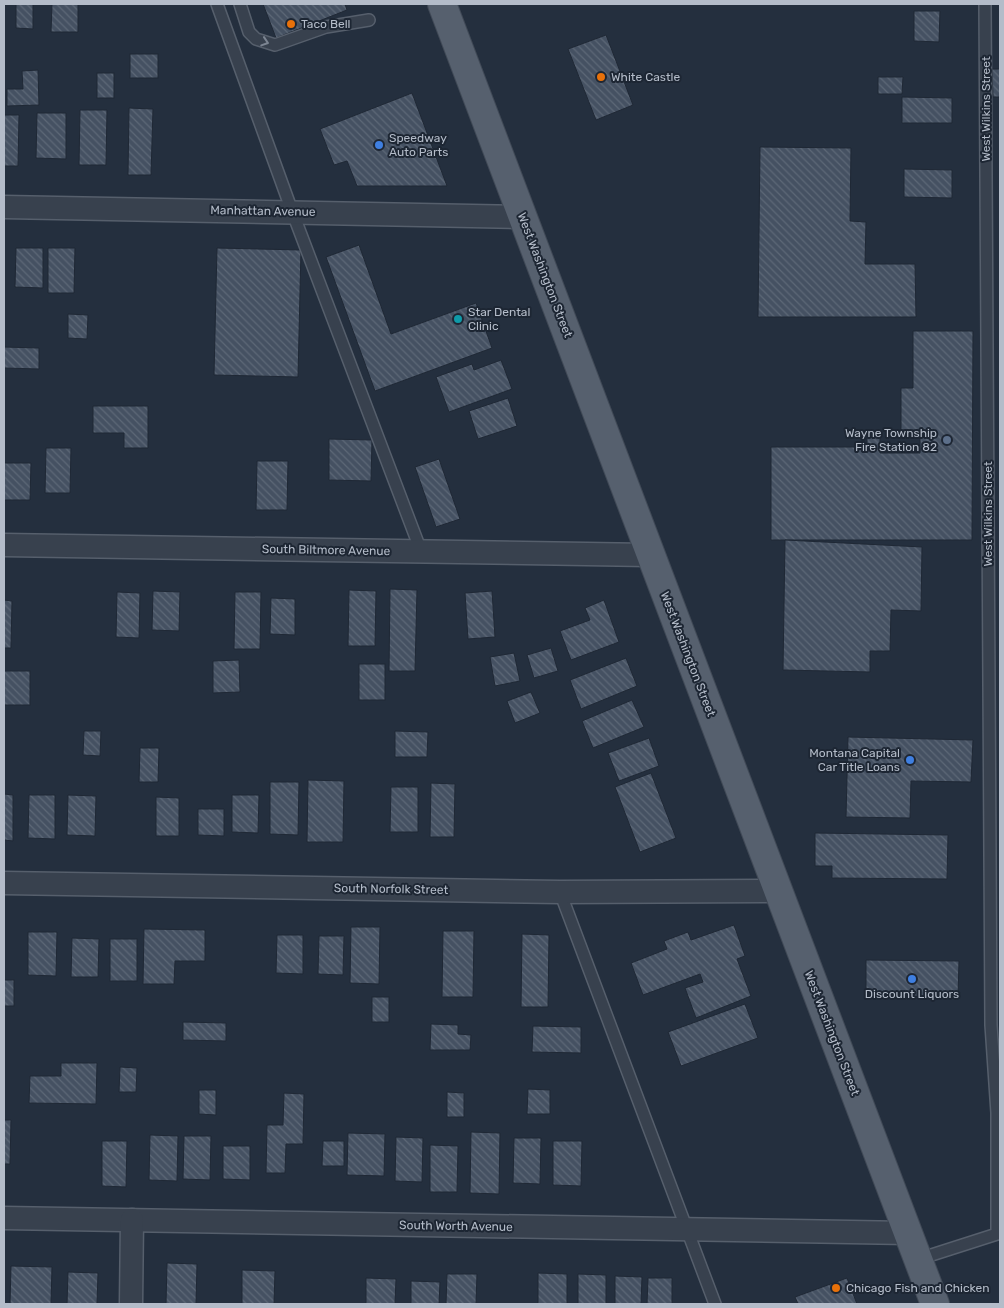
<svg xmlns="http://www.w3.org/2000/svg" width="1004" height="1308" viewBox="0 0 1004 1308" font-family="Rubik,sans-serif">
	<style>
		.building { fill: url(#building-back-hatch); stroke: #1f2835 }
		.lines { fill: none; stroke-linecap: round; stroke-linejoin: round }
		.service-casing { stroke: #565f6c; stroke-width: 14 }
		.minor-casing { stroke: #565f6c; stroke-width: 25 }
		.primary-casing { stroke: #414a57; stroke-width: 30 }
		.service { stroke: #38414e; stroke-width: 11 }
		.minor { stroke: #38414e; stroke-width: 22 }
		.primary { stroke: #56606e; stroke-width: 28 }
		.oneway { stroke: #7c8592 }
		.food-dot { fill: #e8710a; stroke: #1d2633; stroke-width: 2 }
		.shop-dot { fill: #3f7fe0; stroke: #1d2633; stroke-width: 2 }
		.culture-dot { fill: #0f9aa8; stroke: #1d2633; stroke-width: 2 }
		.service-dot { fill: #5c6f8a; stroke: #1d2633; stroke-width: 2 }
		.labels { text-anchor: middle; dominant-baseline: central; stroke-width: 4; stroke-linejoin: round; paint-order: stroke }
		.poi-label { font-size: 12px; fill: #b4bcc9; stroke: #1d2633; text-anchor: start }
		.street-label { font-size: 12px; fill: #b4bcc9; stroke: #1d2633 }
	</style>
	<defs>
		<pattern id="building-back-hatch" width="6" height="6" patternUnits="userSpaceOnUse" patternTransform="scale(1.25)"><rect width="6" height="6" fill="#455162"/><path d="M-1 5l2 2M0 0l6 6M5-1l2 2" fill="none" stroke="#5d6877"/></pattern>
	</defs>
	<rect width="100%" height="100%" fill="#242f3e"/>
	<!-- building -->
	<g class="building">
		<path d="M16 4H33V29L16 28Z"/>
		<path d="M52 4H78V32H51Z"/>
		<path d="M263 4H345L347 10 276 38Z"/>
		<path d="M914 11H940L939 42 914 41Z"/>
		<path d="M606 35 633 105 596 120 568 49Z"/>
		<rect x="130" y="54" width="28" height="24"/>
		<path d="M992 69H1000V97H993Z"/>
		<path d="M38 70 39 105 7 106V89H23L22 71Z"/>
		<rect x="97" y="73" width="17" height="25"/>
		<path d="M878 77H903L902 94H878Z"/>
		<path d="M412 93 447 186H357L347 161 334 165 320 129Z"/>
		<path d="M902 97 952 98V123H902Z"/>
		<path d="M129 108 153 109 151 175H128Z"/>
		<path d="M80 110H107L106 165H79Z"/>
		<path d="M37 113H66V159L36 158Z"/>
		<path d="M4 115H19L18 166H4Z"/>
		<path d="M760 147 851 148 850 221 866 222 865 264H915L916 317H758Z"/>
		<path d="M904 169 952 170V198L904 197Z"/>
		<path d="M359 245 391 334 476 303 492 348 375 391 326 257Z"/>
		<path d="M16 248H43V288L15 287Z"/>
		<path d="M48 248H75L74 293H48Z"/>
		<path d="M217 248 301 250 298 377 214 375Z"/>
		<path d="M68 314 88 315 87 339 68 338Z"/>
		<path d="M913 331H973L972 540H771V447H867V433H880V453H920V430H901V388H913Z"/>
		<path d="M4 347 39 348V369L4 368Z"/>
		<path d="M501 360 512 389 449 412 436 377 472 364 474 370Z"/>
		<path d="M508 398 517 426 478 439 469 411Z"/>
		<path d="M93 406H148V448H124V433H93Z"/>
		<path d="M329 439 372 440 371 481 329 480Z"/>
		<path d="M46 448H71L70 493H45Z"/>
		<path d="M439 459 460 519 436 527 415 467Z"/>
		<path d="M257 461H288L287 510H256Z"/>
		<path d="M4 463H31L30 500H4Z"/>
		<path d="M785 540 922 547 921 611 891 610 890 651H870V672L783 670Z"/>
		<path d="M390 589 417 590 415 671H389Z"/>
		<path d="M349 590 376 591 375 646H348Z"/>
		<path d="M153 591 180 592 179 631 152 630Z"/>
		<path d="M492 591 495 637 468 639 465 593Z"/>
		<path d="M117 592 140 593 139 638 116 637Z"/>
		<path d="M235 592H261L260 649H234Z"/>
		<path d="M271 598 295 599V635L270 634Z"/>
		<path d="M4 600 12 601 11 648H4Z"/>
		<path d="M604 600 619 642 571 660 560 631 590 620 585 608Z"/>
		<path d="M551 648 558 671 534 678 527 655Z"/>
		<path d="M514 653 520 681 495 686 490 657Z"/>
		<path d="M626 658 637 686 581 709 570 680Z"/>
		<path d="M239 660 240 692 213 693V661Z"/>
		<rect x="359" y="664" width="26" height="36"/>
		<rect x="4" y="671" width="26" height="34"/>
		<path d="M531 692 540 713 515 723 507 701Z"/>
		<path d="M632 700 644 727 593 748 582 721Z"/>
		<path d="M84 731H101L100 756 83 755Z"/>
		<path d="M395 731 428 732 427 757H395Z"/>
		<path d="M848 737 973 740 971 782 911 781 910 818 846 817Z"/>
		<path d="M649 738 659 766 619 781 608 753Z"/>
		<path d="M140 748H159L158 782H139Z"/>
		<path d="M651 773 676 838 640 852 615 787Z"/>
		<path d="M308 780 344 781 343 842H307Z"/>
		<path d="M270 782H299L298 835 270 834Z"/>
		<path d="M431 783 455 784 454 837H430Z"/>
		<path d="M391 787H418V832H390Z"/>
		<path d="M4 794 13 795V841L4 840Z"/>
		<path d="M29 795H55V839L28 838Z"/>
		<path d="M68 795 96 796 95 836 67 835Z"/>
		<path d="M232 795H259L258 833 232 832Z"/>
		<path d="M156 797 179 798V836H156Z"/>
		<path d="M198 809H224V836L198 835Z"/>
		<path d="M815 833 948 835 947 879 832 878V866H815Z"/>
		<path d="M734 925 745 956 737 959 751 996 696 1018 685 988 703 982 700 974 643 995 631 963 667 949 664 941 688 932 691 940Z"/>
		<path d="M351 927H380L379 984 350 983Z"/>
		<path d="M144 929 205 930V961H175L174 984H143Z"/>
		<path d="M443 931H474L473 997H442Z"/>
		<path d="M28 932H57L56 976 28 975Z"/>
		<path d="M522 934 549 935 548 1007H521Z"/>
		<path d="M277 935H303V974L276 973Z"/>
		<path d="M319 936H344L343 975 318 974Z"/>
		<path d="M72 938 99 939 98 977H71Z"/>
		<rect x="110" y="939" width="27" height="42"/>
		<path d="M866 960 959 961 958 997 866 996Z"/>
		<rect x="4" y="980" width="10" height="26"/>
		<rect x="372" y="997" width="17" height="25"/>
		<path d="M745 1004 758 1038 681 1066 668 1032Z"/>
		<path d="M183 1022 226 1023V1041L183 1040Z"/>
		<path d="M431 1024 458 1025V1034L471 1035 470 1050H430Z"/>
		<path d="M533 1026 581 1027V1053L532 1052Z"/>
		<path d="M61 1063H97L96 1104 29 1103 30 1076H61Z"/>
		<path d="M120 1067 137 1068 136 1092H119Z"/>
		<path d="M528 1089 550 1090V1114H527Z"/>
		<path d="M199 1090H216V1115L199 1114Z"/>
		<path d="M447 1092 464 1093V1117H447Z"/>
		<path d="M284 1093 304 1094 303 1144H286L285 1173H266L267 1125H283Z"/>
		<path d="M4 1120H11L10 1164H4Z"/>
		<path d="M471 1132 500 1133 499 1194 470 1193Z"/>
		<path d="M348 1133 385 1134 384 1176 347 1175Z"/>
		<path d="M150 1135 178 1136 177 1181 149 1180Z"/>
		<path d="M184 1136H211L210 1180 183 1179Z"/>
		<path d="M396 1137 423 1138 422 1182 395 1181Z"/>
		<path d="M514 1138H541L540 1184 513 1183Z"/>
		<path d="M102 1141H127L126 1187 102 1186Z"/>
		<path d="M323 1141H344V1166H322Z"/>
		<path d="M553 1141H582L581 1186 553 1185Z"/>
		<path d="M430 1145 458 1146 457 1192H430Z"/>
		<path d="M223 1146H250V1180L223 1179Z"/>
		<path d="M167 1263 197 1264 196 1304H166Z"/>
		<path d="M11 1266 52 1267 51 1304H10Z"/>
		<path d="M242 1270 275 1271 274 1304H242Z"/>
		<path d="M68 1272 98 1273 97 1304H67Z"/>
		<path d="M538 1273 567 1274V1304H538Z"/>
		<path d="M447 1274H477L476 1304H446Z"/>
		<path d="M578 1274 606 1275V1304H578Z"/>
		<path d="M615 1276 642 1277 641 1304H615Z"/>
		<path d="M366 1278 396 1279 395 1304H366Z"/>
		<path d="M648 1278H672V1304H647Z"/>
		<path d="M847 1278 857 1304H798L795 1297Z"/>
		<path d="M411 1281 440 1282 439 1304H411Z"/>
	</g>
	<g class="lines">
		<!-- service casing -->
		<g class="service-casing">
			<g id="service">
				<path d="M217 4 292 211 421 551"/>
				<path d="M240 4 249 32 256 39 275 45 326 27 369 20"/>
				<path d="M560 892 715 1304"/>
				<path d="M919 1259 997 1234V1113L991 1025 985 4"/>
			</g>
		</g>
		<!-- minor casing -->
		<g class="minor-casing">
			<g id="minor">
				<path d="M4 207 523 217"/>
				<path d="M4 545 649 555"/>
				<path d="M4 883 560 892 779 891"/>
				<path d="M4 1218 908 1233"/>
				<path d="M131 1304 132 1220"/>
			</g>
		</g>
		<!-- primary casing -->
		<g class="primary-casing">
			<path id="primary" d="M442 4 935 1304"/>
		</g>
		<!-- service -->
		<use href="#service" class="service"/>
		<!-- minor -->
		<use href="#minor" class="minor"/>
		<!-- primary -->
		<use href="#primary" class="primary"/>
	</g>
	<!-- one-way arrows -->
	<defs><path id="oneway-chevron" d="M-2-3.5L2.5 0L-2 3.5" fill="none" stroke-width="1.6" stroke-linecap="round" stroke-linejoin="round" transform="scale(1.25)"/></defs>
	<use class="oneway" href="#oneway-chevron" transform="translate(265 42) rotate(18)"/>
	<!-- markers -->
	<g class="food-dot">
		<circle cx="291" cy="24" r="5"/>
		<circle cx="601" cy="77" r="5"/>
		<circle cx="836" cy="1288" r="5"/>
	</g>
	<g class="shop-dot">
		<circle cx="379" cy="145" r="5"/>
		<circle cx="910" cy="760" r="5"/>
		<circle cx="912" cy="979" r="5"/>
	</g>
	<circle class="culture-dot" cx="458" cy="319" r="5"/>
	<circle class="service-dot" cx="947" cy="440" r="5"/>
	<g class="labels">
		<!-- poi labels -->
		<g class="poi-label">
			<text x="301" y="24">Taco Bell</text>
			<text x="611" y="77">White Castle</text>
			<text x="389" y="138">Speedway<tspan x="389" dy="14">Auto Parts</tspan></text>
			<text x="468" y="312">Star Dental<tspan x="468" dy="14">Clinic</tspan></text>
			<text x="937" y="433" text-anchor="end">Wayne Township<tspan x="937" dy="14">Fire Station 82</tspan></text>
			<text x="900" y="753" text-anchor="end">Montana Capital<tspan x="900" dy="14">Car Title Loans</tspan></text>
			<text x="912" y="994" text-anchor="middle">Discount Liquors</text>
			<text x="846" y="1288">Chicago Fish and Chicken</text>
		</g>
		<!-- street labels -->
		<g class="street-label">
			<text transform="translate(986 109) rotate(-90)">West Wilkins Street</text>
			<text transform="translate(263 211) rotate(1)">Manhattan Avenue</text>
			<text transform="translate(545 275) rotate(69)">West Washington Street</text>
			<text transform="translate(988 514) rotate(-90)">West Wilkins Street</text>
			<text transform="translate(326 550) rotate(1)">South Biltmore Avenue</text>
			<text transform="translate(688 654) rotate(69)">West Washington Street</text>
			<text transform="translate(391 889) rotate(1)">South Norfolk Street</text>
			<text transform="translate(832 1033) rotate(69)">West Washington Street</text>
			<text transform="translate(456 1226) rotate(1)">South Worth Avenue</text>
		</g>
	</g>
	<!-- border -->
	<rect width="1004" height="1308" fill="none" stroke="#b4bcc9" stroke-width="10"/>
</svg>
